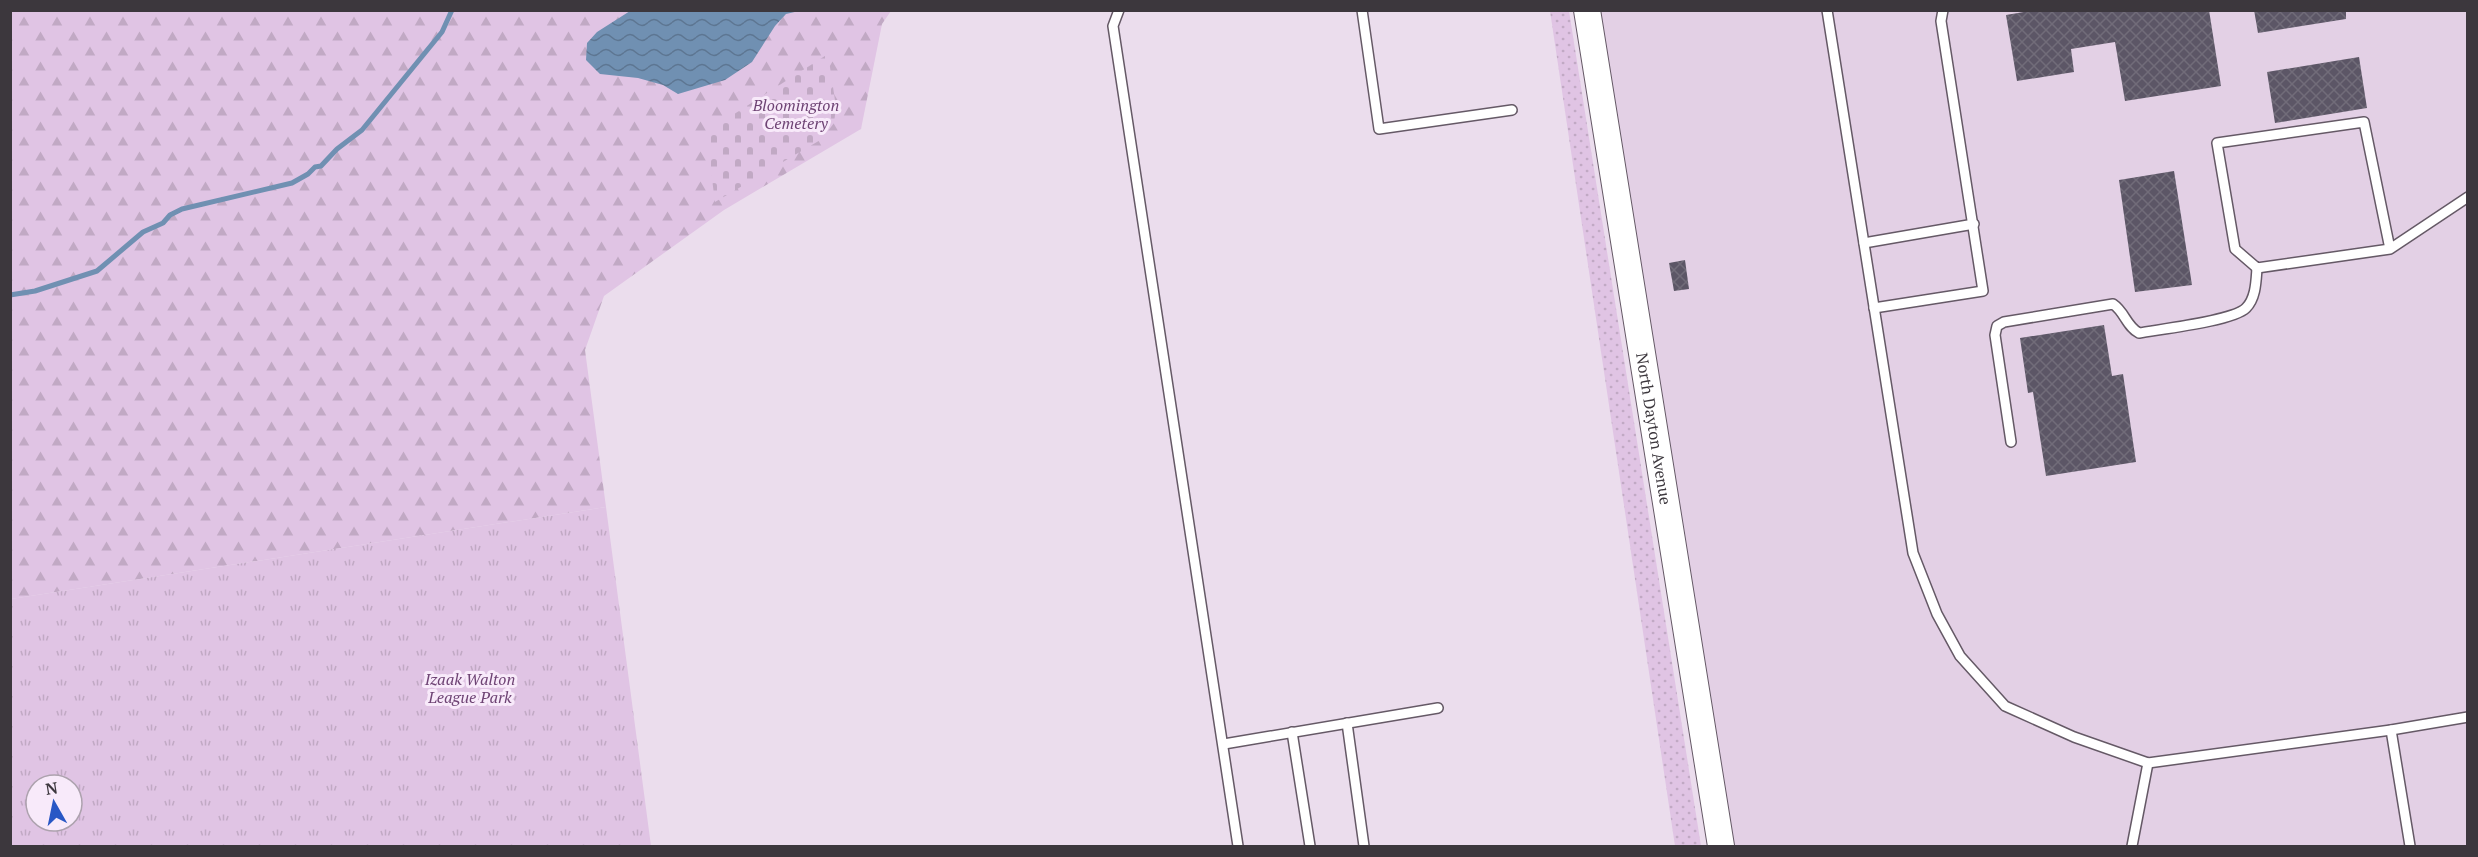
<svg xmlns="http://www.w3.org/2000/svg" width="2478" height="857" viewBox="0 0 2478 857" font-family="'PT Serif',serif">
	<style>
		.built { fill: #e3d0e5 }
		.grass { fill: url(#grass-dots) }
		.forest { fill: url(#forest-firs) }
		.cemetery { fill: url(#cemetery-stones) }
		.park { fill: url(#park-tufts); fill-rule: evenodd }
		.water { fill: url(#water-waves) }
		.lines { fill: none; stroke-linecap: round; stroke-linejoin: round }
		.stream { stroke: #7090b2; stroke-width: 5 }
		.building { fill: url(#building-cross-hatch) }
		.service-casing { stroke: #655966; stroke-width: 12 }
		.secondary-casing { stroke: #655966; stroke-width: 28 }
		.service { stroke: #fff; stroke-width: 9 }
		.secondary { stroke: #fff; stroke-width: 26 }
		.labels { text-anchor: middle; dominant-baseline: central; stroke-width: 6; stroke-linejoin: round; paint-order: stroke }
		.park-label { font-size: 16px; font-style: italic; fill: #6e4374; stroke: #f8eafa }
		.street-label { font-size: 16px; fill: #3c373d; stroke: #f8eafa }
	</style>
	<defs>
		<pattern id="grass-dots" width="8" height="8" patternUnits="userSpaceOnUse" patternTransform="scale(1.5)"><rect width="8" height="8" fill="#e0c4e4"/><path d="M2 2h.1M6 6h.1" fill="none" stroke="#c1a9c4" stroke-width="1.8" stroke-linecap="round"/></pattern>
		<pattern id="forest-firs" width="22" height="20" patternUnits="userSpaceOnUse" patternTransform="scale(1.5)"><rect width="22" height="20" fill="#e0c4e4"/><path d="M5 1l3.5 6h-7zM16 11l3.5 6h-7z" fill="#c1a9c4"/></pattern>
		<pattern id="cemetery-stones" width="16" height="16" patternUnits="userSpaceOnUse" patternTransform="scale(1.5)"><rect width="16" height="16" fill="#e0c4e4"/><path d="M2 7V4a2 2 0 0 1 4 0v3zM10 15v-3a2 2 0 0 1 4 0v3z" fill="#c1a9c4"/></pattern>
		<pattern id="park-tufts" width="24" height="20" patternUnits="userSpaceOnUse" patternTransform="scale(1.5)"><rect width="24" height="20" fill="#e0c4e4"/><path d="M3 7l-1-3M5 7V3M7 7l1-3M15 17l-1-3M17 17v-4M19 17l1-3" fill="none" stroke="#c1a9c4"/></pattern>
		<pattern id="water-waves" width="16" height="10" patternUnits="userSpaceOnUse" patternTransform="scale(1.5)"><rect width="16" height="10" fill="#7090b2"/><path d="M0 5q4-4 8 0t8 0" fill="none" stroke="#5d7692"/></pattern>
		<pattern id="building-cross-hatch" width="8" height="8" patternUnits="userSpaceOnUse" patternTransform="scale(1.5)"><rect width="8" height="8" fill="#5c5666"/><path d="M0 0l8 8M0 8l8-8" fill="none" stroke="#716c79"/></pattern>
	</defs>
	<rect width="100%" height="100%" fill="#ebdded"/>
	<!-- built -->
	<path class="built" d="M1598 11H2467V846H1731Z"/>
	<!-- grass -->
	<path class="grass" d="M1550 11H1569L1701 846H1675Z"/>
	<!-- forest -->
	<path class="forest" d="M11 11H891L882 24 861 129 724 210 604 296 585 350 606 507 11 599Z"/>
	<!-- cemetery -->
	<path class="cemetery" d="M828 54 836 107 834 123 822 139 715 202 706 132Z"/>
	<!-- park -->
	<path class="park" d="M606 507 651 846H11V599ZM36 785H72V821H36Z"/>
	<!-- water -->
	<path class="water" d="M630 11V10L799 11 786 14 775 26 752 62 725 80 678 94 663 85 638 78 600 74 586 60 587 43 597 32Z"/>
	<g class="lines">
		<!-- stream -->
		<path class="stream" d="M10 295 35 291 97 271 143 232 163 223 170 215 182 209 292 183 308 174 315 167 321 166 337 149 362 130 442 32 452 10"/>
	</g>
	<!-- building -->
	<g class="building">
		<path d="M2035 10H2209L2221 86 2125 101 2115 42 2071 49 2074 72 2017 81 2006 15Z"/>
		<path d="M2254 10H2346V19L2258 33Z"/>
		<path d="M2359 57 2367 108 2275 123 2267 72Z"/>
		<path d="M2174 171 2192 285 2135 292 2119 180Z"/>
		<path d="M1685 260 1689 289 1674 291 1669 263Z"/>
		<path d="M2104 325 2112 376 2123 374 2136 462 2046 476 2033 392 2028 393 2020 338Z"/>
	</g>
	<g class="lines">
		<!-- service casing -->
		<g class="service-casing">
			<g id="service">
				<path d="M1119 10 1113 26 1238 846"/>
				<path d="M1362 10 1379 129 1512 110"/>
				<path d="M1827 10 1913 553 1937 614 1960 656 2005 706 2074 737 2148 763 2391 730 2468 717"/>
				<path d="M1864 243 1974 224"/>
				<path d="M2390 249 2364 122 2217 143 2235 249 2257 268 2390 249 2468 197"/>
				<path d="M1874 308 1983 291 1941 21 1943 10"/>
				<path d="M2011 442 1995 335 1997 326 2004 322 2113 304C2125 312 2126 326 2139 333 2161 329 2233 321 2246 308 2256 298 2256 281 2257 268"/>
				<path d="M1347 723 1364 846"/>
				<path d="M2391 730 2410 846"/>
				<path d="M1292 732 1310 846"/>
				<path d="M1224 744 1438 708"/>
				<path d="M2132 846 2148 763"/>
			</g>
		</g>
		<!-- secondary casing -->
		<g class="secondary-casing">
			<g id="secondary">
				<path id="s1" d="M1587 10 1721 846"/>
			</g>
		</g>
		<!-- service -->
		<use href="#service" class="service"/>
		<!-- secondary -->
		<use href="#secondary" class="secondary"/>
	</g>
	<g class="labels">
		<!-- park labels -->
		<g class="park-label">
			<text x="796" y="105">Bloomington<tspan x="796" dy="18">Cemetery</tspan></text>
			<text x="470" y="679">Izaak Walton<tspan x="470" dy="18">League Park</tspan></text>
		</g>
		<!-- street labels -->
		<g class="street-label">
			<text stroke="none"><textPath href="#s1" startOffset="424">North Dayton Avenue</textPath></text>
		</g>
	</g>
	<!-- border -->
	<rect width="2478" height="857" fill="none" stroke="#3c373d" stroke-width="24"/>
	<!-- north arrow -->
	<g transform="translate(54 803) rotate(351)"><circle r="28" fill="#f8eafa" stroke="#ada2ae" stroke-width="1.5"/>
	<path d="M0-4.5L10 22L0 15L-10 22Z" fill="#2857c5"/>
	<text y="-9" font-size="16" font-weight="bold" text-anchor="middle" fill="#3c373d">N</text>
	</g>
</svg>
